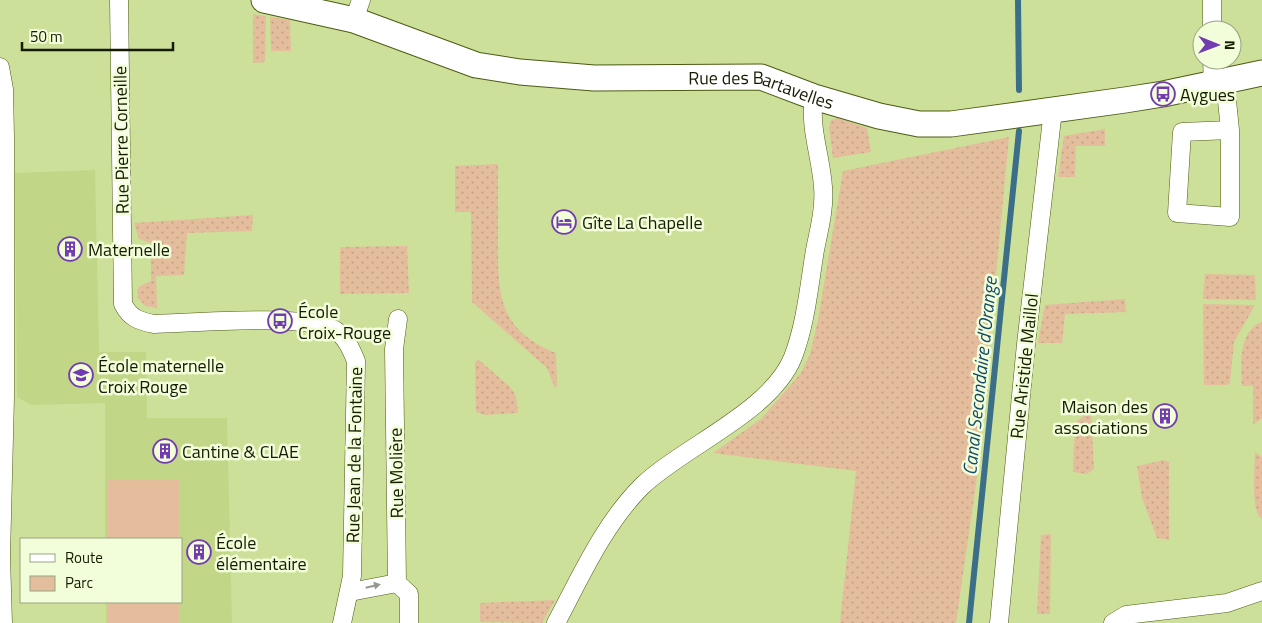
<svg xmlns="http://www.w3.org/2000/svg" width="1262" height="623" viewBox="0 0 1262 623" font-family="'Titillium Web',sans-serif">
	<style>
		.built { fill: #c1d687 }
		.green { fill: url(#green-dots) }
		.pitch { fill: #e4bd9d }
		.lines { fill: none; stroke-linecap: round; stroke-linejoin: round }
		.stream { stroke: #3b6e88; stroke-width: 6 }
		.street-casing { stroke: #4c5b13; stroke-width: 19 }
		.secondary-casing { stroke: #4c5b13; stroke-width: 27 }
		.street { stroke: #fff; stroke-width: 18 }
		.secondary { stroke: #fff; stroke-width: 25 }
		.oneway { fill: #96988d }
		.labels { text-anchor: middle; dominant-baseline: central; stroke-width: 5; stroke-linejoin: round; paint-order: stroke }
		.street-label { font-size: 18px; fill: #151b01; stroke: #f2fdd9 }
		.poi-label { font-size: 18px; fill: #151b01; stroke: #f2fdd9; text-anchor: start }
		.water-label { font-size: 19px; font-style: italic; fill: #12496a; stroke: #f2fdd9 }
	</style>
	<defs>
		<pattern id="green-dots" width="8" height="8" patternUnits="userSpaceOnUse" patternTransform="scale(1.25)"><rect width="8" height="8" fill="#e4bd9d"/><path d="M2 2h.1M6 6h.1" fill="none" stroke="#c3a285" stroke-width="1.8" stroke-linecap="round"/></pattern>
	</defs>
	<rect width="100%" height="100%" fill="#cce099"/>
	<!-- built -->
	<path class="built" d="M95 170 99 352H146L147 418H227L232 623H106V602H181V539H105V403L31 405 17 397 15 173Z"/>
	<!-- green -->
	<g class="green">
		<path d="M253 14 266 16 265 62 253 63Z"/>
		<path d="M270 17 290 20 291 51H271Z"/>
		<path d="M837 118 867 128 871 152 833 158 829 128 831 120Z"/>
		<path d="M1105 129V146H1076L1075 177H1058L1064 136Z"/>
		<path d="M1009 137 976 484 956 623H840L856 471 713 453 761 419 801 373 810 354 818 320 843 171Z"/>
		<path d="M498 164C498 190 498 216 498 241 498 296 498 329 556 353L557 386 555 388 547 368 472 302 471 212H455V166Z"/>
		<path d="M253 215 252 231 187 233 184 275 156 276 157 308 145 306 138 298 137 290 140 286 151 281V243L139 239 134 223Z"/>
		<path d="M407 246 409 293 340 294V247Z"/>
		<path d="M1205 274 1255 275 1256 300 1203 299Z"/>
		<path d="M1125 299 1126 312 1065 314 1062 343H1038L1045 305Z"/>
		<path d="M1203 304 1255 305 1234 342 1230 383 1227 385H1204Z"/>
		<path d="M1262 322V418L1253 425V386H1242C1241 366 1238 330 1262 322Z"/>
		<path d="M478 359 510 387 516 396 518 413 485 415 476 412 475 363Z"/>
		<path d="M1091 410 1094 469 1087 474 1073 472 1075 423Z"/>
		<path d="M1255 452 1262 457V519C1250 512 1255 466 1255 452Z"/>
		<path d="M1164 460 1169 462V540L1157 538 1142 498 1137 466Z"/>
		<path d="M1051 534 1050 614H1037L1041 535Z"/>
		<path d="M555 600 542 623 480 622V603Z"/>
	</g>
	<!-- pitch -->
	<g class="pitch">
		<rect x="107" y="479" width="72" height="60"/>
		<rect x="108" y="602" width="71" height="21"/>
	</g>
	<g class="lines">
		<!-- stream -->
		<g class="stream">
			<path d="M1018 0 1019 90"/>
			<path d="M969 623 1019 131"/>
		</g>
		<!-- street casing -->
		<g class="street-casing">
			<g id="street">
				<path d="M119 0 123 304C130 318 139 321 154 324 192 323 304 313 335 330 346 337 351 349 356 361L352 576 342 623"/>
				<path d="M1212 0V30"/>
				<path d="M354 20 361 0"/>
				<path d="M1212 60 1213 84"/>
				<path d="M0 67 4 89 5 137V397L1 556 3 623"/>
				<path d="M1225 81 1230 130 1182 132 1177 213 1230 217V130"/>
				<path d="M398 319 394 349 397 583 409 594V623"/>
				<path d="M350 592 397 583"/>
				<path d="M556 623C581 576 604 524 642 486 684 446 771 412 793 357 806 323 809 286 815 250 819 230 825 207 823 187 821 156 809 128 814 97"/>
				<path d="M999 623 1026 344 1053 110"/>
				<path d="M1113 623 1126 615 1227 603 1262 591"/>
			</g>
		</g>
		<!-- secondary casing -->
		<g class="secondary-casing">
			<g id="secondary">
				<path id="s1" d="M264 0 354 20 476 65 520 72 594 78 761 77 814 97 879 116 919 124H951L1125 100 1163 94 1262 73"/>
			</g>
		</g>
		<!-- street -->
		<use href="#street" class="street"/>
		<!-- secondary -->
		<use href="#secondary" class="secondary"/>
	</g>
	<!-- one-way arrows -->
	<defs><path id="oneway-solid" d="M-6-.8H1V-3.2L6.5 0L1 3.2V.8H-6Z" transform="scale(1.25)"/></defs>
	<use class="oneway" href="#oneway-solid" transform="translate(373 586) rotate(-13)"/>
	<!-- icons -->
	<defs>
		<g id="bus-ring" transform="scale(1.25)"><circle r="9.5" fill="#f2fdd9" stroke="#723bb2" stroke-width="1.5"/><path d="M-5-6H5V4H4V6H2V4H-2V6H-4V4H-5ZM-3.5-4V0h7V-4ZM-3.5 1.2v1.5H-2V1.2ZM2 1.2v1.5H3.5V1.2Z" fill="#723bb2"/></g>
		<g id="hotel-ring" transform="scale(1.25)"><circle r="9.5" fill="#f2fdd9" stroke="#723bb2" stroke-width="1.5"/><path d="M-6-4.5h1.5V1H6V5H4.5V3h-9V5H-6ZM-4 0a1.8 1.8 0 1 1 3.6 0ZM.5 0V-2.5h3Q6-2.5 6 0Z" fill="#723bb2"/></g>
		<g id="building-ring" transform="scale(1.25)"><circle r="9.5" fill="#f2fdd9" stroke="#723bb2" stroke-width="1.5"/><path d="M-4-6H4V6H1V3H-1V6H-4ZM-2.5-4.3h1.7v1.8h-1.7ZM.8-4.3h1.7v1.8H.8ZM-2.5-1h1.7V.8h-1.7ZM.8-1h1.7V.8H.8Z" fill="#723bb2"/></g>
		<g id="school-ring" transform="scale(1.25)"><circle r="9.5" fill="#f2fdd9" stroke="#723bb2" stroke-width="1.5"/><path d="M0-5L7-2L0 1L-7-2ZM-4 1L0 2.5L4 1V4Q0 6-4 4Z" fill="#723bb2"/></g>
	</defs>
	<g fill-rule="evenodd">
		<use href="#bus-ring" x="1163" y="94"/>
		<use href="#hotel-ring" x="564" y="222"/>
		<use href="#building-ring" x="70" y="249"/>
		<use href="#bus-ring" x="280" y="321"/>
		<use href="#school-ring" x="81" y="375"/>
		<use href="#building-ring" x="1165" y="416"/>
		<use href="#building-ring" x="165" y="451"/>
		<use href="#building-ring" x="199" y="552"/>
	</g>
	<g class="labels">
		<!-- street labels -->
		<g class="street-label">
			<text stroke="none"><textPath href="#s1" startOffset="510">Rue des Bartavelles</textPath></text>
			<text transform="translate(121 140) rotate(-91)">Rue Pierre Corneille</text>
			<text transform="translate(1024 366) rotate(-84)">Rue Aristide Maillol</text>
			<text transform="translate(354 455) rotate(-89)">Rue Jean de la Fontaine</text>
			<text transform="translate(396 473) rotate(-91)">Rue Molière</text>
		</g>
		<!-- poi labels -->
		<g class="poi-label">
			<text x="1180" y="94">Aygues</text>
			<text x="582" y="222">Gîte La Chapelle</text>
			<text x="88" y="249">Maternelle</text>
			<text x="298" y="311">École<tspan x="298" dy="21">Croix-Rouge</tspan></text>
			<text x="98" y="365">École maternelle<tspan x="98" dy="21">Croix Rouge</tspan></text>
			<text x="1148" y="406" text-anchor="end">Maison des<tspan x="1148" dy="21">associations</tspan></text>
			<text x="182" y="451">Cantine &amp; CLAE</text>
			<text x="216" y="542">École<tspan x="216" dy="21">élémentaire</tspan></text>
		</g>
		<!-- water labels -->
		<g class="water-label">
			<text transform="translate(979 376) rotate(-84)">Canal Secondaire d'Orange</text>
		</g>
	</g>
	<!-- legend -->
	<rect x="20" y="538" width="162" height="65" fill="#f2fdd9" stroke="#9aa383"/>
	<rect x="30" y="554" width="25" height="8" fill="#ffffff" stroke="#9aa383"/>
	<text x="65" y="563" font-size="15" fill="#151b01">Route</text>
	<rect x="30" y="576" width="25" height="15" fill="#e4bd9d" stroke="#9aa383"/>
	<text x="65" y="588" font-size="15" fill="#151b01">Parc</text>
	<!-- north arrow -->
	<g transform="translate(1217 45) rotate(91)"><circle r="24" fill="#f2fdd9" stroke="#9aa383"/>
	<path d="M0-4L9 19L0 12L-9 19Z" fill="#723bb2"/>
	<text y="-8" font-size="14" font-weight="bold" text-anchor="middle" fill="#151b01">N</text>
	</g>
	<!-- scale -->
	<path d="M22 42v8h151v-8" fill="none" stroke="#151b01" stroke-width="2.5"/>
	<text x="30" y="42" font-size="15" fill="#151b01" stroke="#f2fdd9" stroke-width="4" paint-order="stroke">50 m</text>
</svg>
